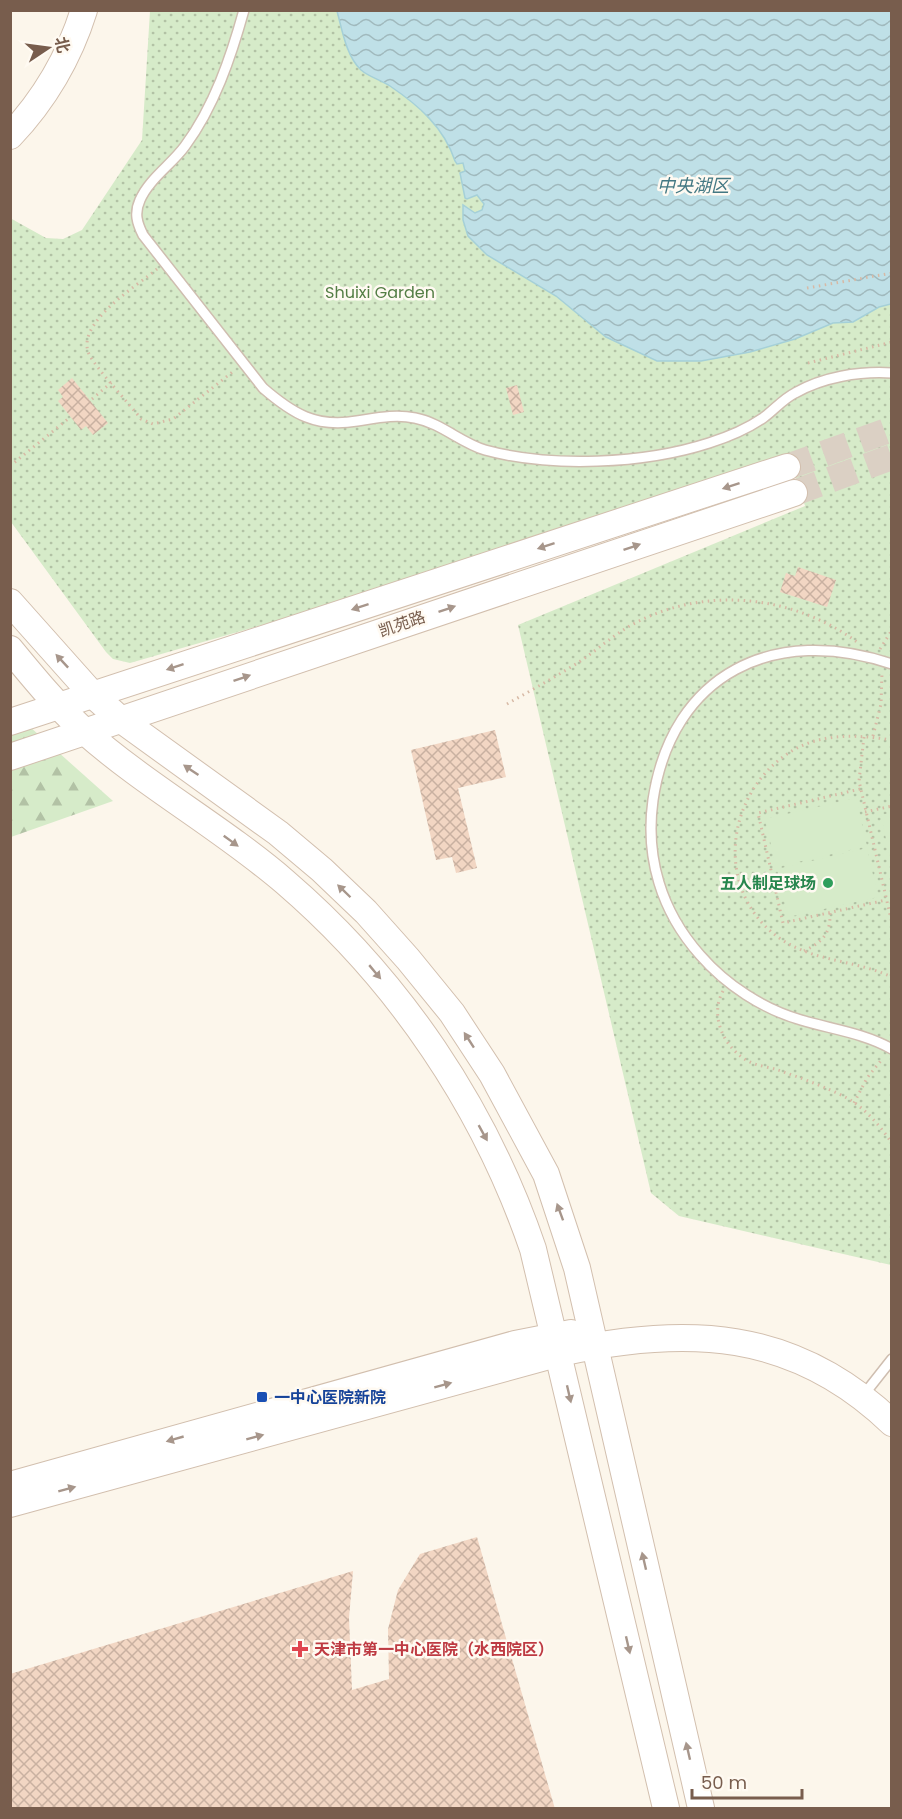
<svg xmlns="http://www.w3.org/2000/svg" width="902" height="1819" viewBox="0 0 902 1819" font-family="Poppins,'Noto Sans SC',sans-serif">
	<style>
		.forest { fill: url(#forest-firs) }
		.park { fill: url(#park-dots) }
		.garden { fill: #d6ebc9 }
		.water { fill: url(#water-waves); stroke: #a5d0d8; stroke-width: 1.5 }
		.building { fill: url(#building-cross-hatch) }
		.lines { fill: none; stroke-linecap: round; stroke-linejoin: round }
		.secondary-tunnel { stroke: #dbd0c4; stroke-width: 26; stroke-dasharray: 26 13; stroke-linecap: butt }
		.lane-casing { stroke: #cfbeb0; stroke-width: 12 }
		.secondary-casing { stroke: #d2bfae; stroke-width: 28 }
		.path { stroke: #d7b9a5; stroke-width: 3; stroke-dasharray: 1.5 4.5; stroke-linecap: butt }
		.lane { stroke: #fff; stroke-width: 9 }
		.secondary { stroke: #fff; stroke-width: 26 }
		.oneway { fill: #a7968b }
		.leisure-dot { fill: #2e9e5b; stroke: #fffaf2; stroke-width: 2 }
		.transit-dot { fill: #1a4fb4; stroke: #fffaf2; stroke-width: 2 }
		.health-dot { fill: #e0444e; stroke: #fffaf2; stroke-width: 2 }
		.labels { text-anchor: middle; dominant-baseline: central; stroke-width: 5; stroke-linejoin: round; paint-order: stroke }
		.park-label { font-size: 16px; fill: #547e45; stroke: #fffaf2 }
		.street-label { font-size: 16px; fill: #785d4d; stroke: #fffaf2 }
		.leisure-label { font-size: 16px; font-weight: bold; fill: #27864d; stroke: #fffaf2; text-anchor: end }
		.transit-label { font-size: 16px; font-weight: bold; fill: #164399; stroke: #fffaf2; text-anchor: start }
		.health-label { font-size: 16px; font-weight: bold; fill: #be3a42; stroke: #fffaf2; text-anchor: start }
		.water-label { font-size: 18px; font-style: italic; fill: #437883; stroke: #fffaf2 }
	</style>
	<defs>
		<pattern id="forest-firs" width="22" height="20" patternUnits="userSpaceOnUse" patternTransform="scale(1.5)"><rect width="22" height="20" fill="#d6ebc9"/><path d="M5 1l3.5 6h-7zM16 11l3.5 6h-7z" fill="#b2c2a5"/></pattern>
		<pattern id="park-dots" width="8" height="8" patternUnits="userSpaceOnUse" patternTransform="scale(1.5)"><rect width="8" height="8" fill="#d6ebc9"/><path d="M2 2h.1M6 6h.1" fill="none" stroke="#b2c2a5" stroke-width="1.8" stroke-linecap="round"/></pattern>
		<pattern id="water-waves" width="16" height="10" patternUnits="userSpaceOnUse" patternTransform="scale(1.5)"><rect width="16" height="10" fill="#bfe0e7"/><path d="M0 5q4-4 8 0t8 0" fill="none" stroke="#a0b9bd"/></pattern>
		<pattern id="building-cross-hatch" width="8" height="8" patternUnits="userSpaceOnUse" patternTransform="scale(1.5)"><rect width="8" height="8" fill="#f2d6c3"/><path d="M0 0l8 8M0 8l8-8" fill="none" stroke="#c9b1a1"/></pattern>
	</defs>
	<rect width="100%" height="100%" fill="#fcf6eb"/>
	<!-- forest -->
	<path class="forest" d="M11 710 113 801 11 837Z"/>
	<!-- park -->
	<path class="park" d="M150 11H891V1265L679 1216 651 1193 518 625 805 506 789 456 328 606 130 663 113 659 106 652 11 522 10 218 46 238 63 239 82 230 142 140Z"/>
	<!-- garden -->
	<g class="garden">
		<path d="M856 798 867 846 776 867 765 819Z"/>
		<path d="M891 813H892L891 863 881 815Z"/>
		<path d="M867 848 878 897 788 917 777 869Z"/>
	</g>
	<!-- water -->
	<path class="water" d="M337 11H891V304L879 307 853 322 833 323 795 339 750 352 701 361H657L606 337 556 296 487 255 468 236 463 220V205L475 213 482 210 484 204 477 195 467 199 465 198 460 173 465 171 463 163 457 164 455 161C444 127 418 105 390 86 381 80 369 77 361 70 346 56 342 29 337 11Z"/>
	<!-- building -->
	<g class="building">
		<path d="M72 378 108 423 93 435 86 426 81 430 58 401 63 397 58 390Z"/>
		<path d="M517 385 524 412 513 415 506 388Z"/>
		<path d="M798 567 836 580 827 607 780 592 786 573 795 576Z"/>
		<path d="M495 730 506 777 458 788 477 868 456 873 452 857 436 860 411 750Z"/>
		<path d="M477 1537 555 1809H10V1674L353 1571 349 1618 352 1690 389 1679 388 1629 398 1590 420 1554Z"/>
	</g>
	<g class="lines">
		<!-- secondary-tunnel -->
		<g class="secondary-tunnel">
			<path d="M787 467 892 429"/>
			<path d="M794 493 892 457"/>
		</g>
		<!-- lane casing -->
		<g class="lane-casing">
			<g id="lane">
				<path d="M244 10C231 57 214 107 185 146 172 164 149 179 140 200 134 213 137 223 143 235L263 388C293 414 316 428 357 421 377 418 395 414 415 418 441 423 461 443 485 450 551 468 644 464 709 443 728 437 747 429 763 418 774 410 783 399 795 393 823 377 859 371 892 373"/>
				<path d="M892 664C775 624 672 673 653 800 645 857 661 911 700 955 726 985 763 1009 801 1020 831 1029 864 1033 892 1049"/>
				<path d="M862 1397 892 1359"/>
			</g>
		</g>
		<!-- secondary casing -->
		<g class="secondary-casing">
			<g id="secondary">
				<path d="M10 136C45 99 69 58 84 10"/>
				<path d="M10 602 92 694 120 719 278 833 322 870 366 912 408 959 452 1013 492 1074 546 1174 577 1268 701 1808"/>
				<path d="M10 649C33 677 56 705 83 730 146 786 221 827 285 882 399 980 485 1108 533 1249L666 1808"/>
				<path d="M10 722 787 467"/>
				<path d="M10 757 794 493"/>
				<path d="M10 1485 515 1344 571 1333"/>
				<path d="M10 1504 560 1353C686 1325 794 1329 892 1423"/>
			</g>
		</g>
		<!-- path -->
		<g class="path">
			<path d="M157 269C137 286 75 323 89 354 97 370 129 403 141 419L153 424 173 419 235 370"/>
			<path d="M807 288 892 273"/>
			<path d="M808 363 892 342"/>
			<path d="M92 399 112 382"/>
			<path d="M10 466 68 419"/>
			<path d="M880 649 892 630"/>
			<path d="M507 704C528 692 550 680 571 667 595 653 614 633 639 621 710 586 794 596 857 642"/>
			<path d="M873 736 881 704 882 672"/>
			<path d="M864 737 859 781 892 923"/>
			<path d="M892 740C860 735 826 733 797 748 733 782 712 873 766 927 803 963 848 957 892 977"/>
			<path d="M860 789 758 813 783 923 886 900"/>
			<path d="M865 812 892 806"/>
			<path d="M804 951C822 942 831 934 830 912"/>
			<path d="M723 991C709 1016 724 1048 748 1061 757 1066 769 1067 778 1070 801 1078 826 1087 847 1098 865 1108 880 1126 892 1143"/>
			<path d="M854 1103 867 1078 883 1058"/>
		</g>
		<!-- lane -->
		<use href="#lane" class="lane"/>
		<!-- secondary -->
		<use href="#secondary" class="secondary"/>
	</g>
	<!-- one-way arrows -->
	<defs><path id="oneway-solid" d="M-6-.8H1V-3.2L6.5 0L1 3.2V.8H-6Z" transform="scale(1.5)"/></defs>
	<g class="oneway">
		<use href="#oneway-solid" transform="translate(731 486) rotate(162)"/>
		<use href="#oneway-solid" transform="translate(546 546) rotate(162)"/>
		<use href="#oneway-solid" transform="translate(632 547) rotate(-19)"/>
		<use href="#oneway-solid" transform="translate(360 607) rotate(162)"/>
		<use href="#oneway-solid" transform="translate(447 609) rotate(-19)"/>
		<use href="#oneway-solid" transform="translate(62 661) rotate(-133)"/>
		<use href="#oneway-solid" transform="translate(175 667) rotate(162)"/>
		<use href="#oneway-solid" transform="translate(242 678) rotate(-19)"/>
		<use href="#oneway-solid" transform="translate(191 770) rotate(-146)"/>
		<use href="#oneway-solid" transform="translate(231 841) rotate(36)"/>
		<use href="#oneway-solid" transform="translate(344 891) rotate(-136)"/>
		<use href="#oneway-solid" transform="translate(375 972) rotate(50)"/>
		<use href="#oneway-solid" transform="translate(469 1040) rotate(-123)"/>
		<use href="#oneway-solid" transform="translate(483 1133) rotate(61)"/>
		<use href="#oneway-solid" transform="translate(560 1212) rotate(-110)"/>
		<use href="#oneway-solid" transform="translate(443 1385) rotate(-15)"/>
		<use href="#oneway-solid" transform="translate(569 1394) rotate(77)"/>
		<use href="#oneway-solid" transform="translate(255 1437) rotate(-15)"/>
		<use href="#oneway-solid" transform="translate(175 1439) rotate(164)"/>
		<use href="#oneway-solid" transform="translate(67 1489) rotate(-15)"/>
		<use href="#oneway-solid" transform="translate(644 1561) rotate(-103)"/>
		<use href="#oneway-solid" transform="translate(628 1645) rotate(77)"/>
		<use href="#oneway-solid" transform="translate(688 1751) rotate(-103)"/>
	</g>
	<!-- markers -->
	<circle class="leisure-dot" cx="828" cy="883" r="6"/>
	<rect class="transit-dot" x="256" y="1391" width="12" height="12" rx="3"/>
	<path class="health-dot" d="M297 1640h6v6h6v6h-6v6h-6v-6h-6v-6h6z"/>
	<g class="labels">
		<!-- park labels -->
		<g class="park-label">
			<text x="380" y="292">Shuixi Garden</text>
		</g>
		<!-- street labels -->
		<g class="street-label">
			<text transform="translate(402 624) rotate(-19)">凯苑路</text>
		</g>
		<!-- leisure labels -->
		<g class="leisure-label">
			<text x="816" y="883">五人制足球场</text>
		</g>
		<!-- transit labels -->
		<g class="transit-label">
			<text x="274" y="1397">一中心医院新院</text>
		</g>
		<!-- health labels -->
		<g class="health-label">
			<text x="314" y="1649">天津市第一中心医院（水西院区）</text>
		</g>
		<!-- water labels -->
		<g class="water-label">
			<text x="693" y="185">中央湖区</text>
		</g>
	</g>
	<!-- border -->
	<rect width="902" height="1819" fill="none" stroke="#785d4d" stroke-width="24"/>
	<!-- north arrow -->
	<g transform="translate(48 48) rotate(77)" stroke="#fffaf2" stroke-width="4.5" paint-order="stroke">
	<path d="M0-4.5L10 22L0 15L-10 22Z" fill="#785d4d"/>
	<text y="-9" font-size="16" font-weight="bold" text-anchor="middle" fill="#785d4d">北</text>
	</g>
	<!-- scale -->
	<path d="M692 1789v9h110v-9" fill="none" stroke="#785d4d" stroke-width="3"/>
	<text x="701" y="1789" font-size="18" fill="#785d4d" stroke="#fffaf2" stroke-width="4.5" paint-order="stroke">50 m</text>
</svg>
